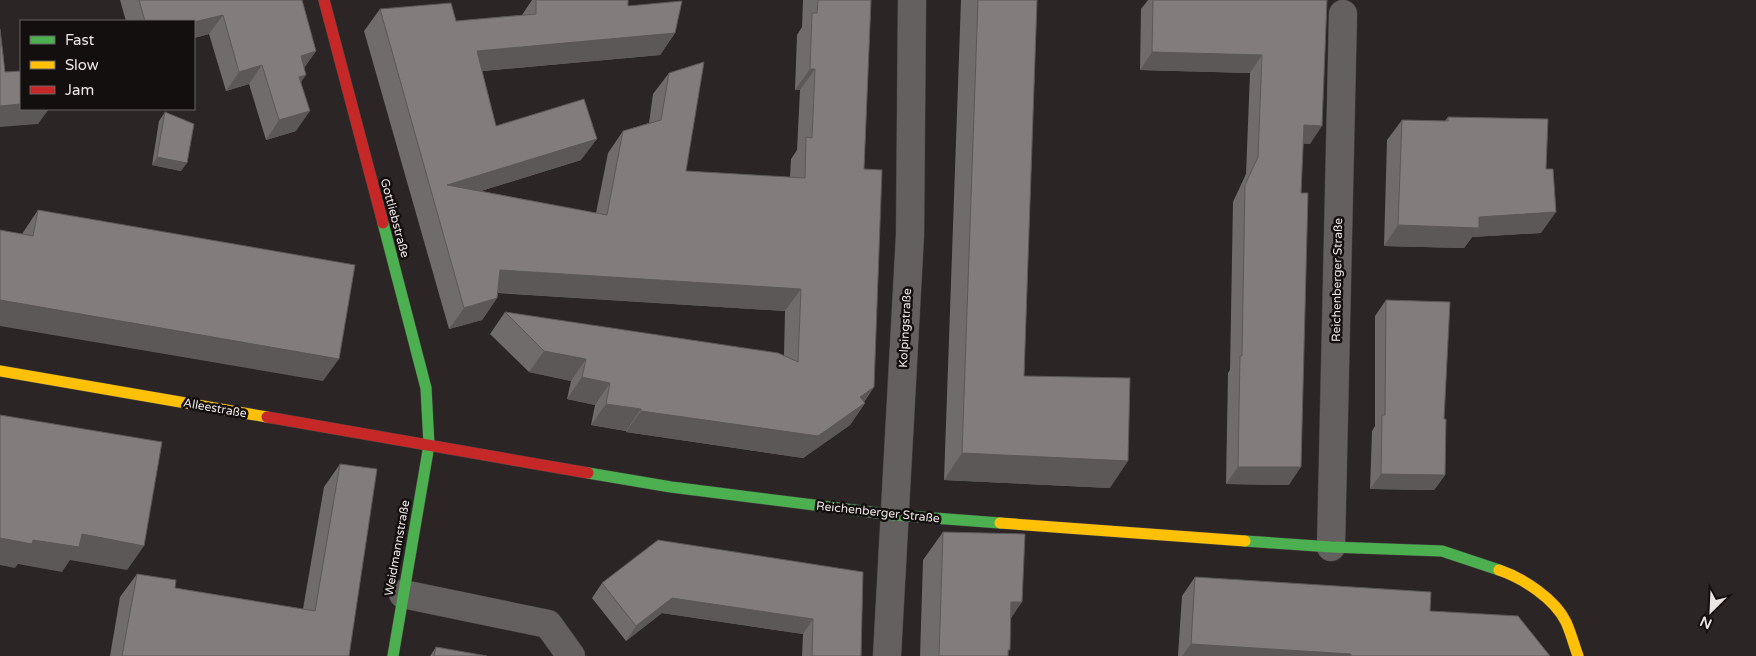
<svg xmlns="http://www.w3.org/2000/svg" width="1756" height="656" viewBox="0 0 1756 656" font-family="'Varela Round',sans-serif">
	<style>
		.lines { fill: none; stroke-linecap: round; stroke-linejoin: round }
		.street-casing { stroke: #464242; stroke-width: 29 }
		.fast-casing { stroke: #464242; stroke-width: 12 }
		.slow-casing { stroke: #464242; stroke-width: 12 }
		.jam-casing { stroke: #464242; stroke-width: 12 }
		.street { stroke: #64605f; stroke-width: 28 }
		.fast { stroke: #4caf50; stroke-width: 11 }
		.slow { stroke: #ffc107; stroke-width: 11 }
		.jam { stroke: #c62828; stroke-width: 11 }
		.wall { fill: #706c6b }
		.shaded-wall { fill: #5b5857 }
		.building { fill: #827d7c; stroke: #5b5857 }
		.labels { text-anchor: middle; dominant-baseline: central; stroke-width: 5; stroke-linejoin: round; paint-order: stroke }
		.street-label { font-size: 12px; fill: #ece5e4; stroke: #130f0e }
	</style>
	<rect width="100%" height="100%" fill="#2b2625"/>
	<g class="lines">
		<!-- street casing -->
		<g class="street-casing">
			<g id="street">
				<path d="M1331 547 1343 14"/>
				<path d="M403 594 548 624 571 656"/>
				<path d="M887 656 910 235 912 0"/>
			</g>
		</g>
		<!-- fast casing -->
		<g class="fast-casing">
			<g id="fast">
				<path d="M383 223 426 388 429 445 393 656"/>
				<path d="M588 473 671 487 894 515 1000 523"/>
				<path d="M1245 541 1331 547 1442 551 1499 570"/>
			</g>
		</g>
		<!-- slow casing -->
		<g class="slow-casing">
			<g id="slow">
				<path d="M0 371 267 417"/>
				<path d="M1000 523 1245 541"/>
				<path d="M1499 570C1523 578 1555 599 1566 622 1571 633 1574 645 1578 656"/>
			</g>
		</g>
		<!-- jam casing -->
		<g class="jam-casing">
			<g id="jam">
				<path d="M324 0 383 223"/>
				<path d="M267 417 588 473"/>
			</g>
		</g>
		<!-- street -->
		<use href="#street" class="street"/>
		<!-- fast -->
		<use href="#fast" class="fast"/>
		<!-- slow -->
		<use href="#slow" class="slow"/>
		<!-- jam -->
		<use href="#jam" class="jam"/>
	</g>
	<!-- wall -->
	<g class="wall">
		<path d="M120 0H302L316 51 304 68 301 83 296 131 266 140 249 84 226 91 209 34 194 38V21H126Z"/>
		<path d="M532 0H628V6L675 33 660 55 482 71 496 126 581 160 481 191 596 213 608 153 623 131 649 123 653 94 669 73 686 171 790 177 791 159 797 150 800 90H795L797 35 802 27 803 0H871L864 169 874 387 864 402 865 403 850 425 803 458 626 432V431L591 425 595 405 567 399 571 381 529 372 490 334 505 312 784 355 785 311 498 293 497 298 482 320 449 329 364 31 380 9 456 21 522 15Z"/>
		<path d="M961 0H1037L1024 376 1110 488 944 480Z"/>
		<path d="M1148 0H1327L1310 144 1303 143 1289 485 1226 484 1228 373 1230 370 1233 202 1246 174 1250 73 1140 70 1141 9Z"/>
		<path d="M165 112 181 171 152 165 159 121Z"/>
		<path d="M1448 117 1541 233 1472 237 1464 248 1384 246 1387 140 1402 120 1445 121Z"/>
		<path d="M38 210 323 381 22 234Z"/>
		<path d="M1386 300 1444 419 1445 475 1434 490 1370 489 1372 431 1375 426V316Z"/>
		<path d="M340 464 349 656H110L120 597 137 574 175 588 303 609 324 487Z"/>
		<path d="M943 532 1011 619 1008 656H920L923 560Z"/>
		<path d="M863 572 861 656H802L803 634 662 613 626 641 592 598 602 583Z"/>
		<path d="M1195 577 1430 611 1550 656H1178L1182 596Z"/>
		<path d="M436 647 434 656H430Z"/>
	</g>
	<!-- shaded-wall -->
	<g class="shaded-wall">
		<path d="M223 15 209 34 194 38V22Z"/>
		<path d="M675 33 660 55 461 73 477 51Z"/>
		<path d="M316 51 302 70 301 56Z"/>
		<path d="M1152 52 1262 55 1250 73 1140 70Z"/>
		<path d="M262 65 249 84 226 91 239 72Z"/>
		<path d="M810 69H815L800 90H795Z"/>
		<path d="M306 75 293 94 299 77Z"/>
		<path d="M21 104V109H49L38 124 0 127V106Z"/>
		<path d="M310 111 296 131 266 140 279 120Z"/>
		<path d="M1304 125 1322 126 1310 144 1292 143Z"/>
		<path d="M597 139 581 160 435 205 447 185Z"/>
		<path d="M157 157 187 163 181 171 152 165Z"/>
		<path d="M1556 212 1541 233 1472 237 1464 248 1384 246 1398 225 1479 217Z"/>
		<path d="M500 270 801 289 785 311 485 292Z"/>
		<path d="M497 298 482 320 449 329 464 308Z"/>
		<path d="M0 300 339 359 323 381 0 326Z"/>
		<path d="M544 351 586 359 571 381 529 372Z"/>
		<path d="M582 377 610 383 595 405 567 399Z"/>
		<path d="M874 387 861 405 865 403 850 425 803 458 626 432 641 411 860 397Z"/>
		<path d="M606 404 641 409 626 431 591 425Z"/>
		<path d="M962 453 1128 461 1110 488 944 480Z"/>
		<path d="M1238 467H1301L1289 485 1226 484Z"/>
		<path d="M1381 474 1445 475 1434 490 1370 489Z"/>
		<path d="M82 534 144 546 127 570 70 560 62 572 18 564 15 568 0 565V538L33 540Z"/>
		<path d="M672 598 813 619 803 634 662 613 626 641 636 626Z"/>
		<path d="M1011 602H1022L1003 630Z"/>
		<path d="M1191 644 1351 654 1350 656H1182Z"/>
	</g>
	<!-- building -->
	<g class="building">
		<path d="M139 0H302L316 51 301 56 306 75 299 77 310 111 279 120 262 65 239 72 223 15 194 22V21H145Z"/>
		<path d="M536 0H628V6L682 1 675 33 477 51 496 126 584 99 597 139 447 185 607 215 623 131 661 120 669 73 704 62 686 171 805 178 806 137 812 138 815 69H810L812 13H817L818 0H871L864 169 882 170 874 387 860 397 865 403 818 436 641 411V409L606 404 610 383 582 377 586 359 544 351 505 312 778 353 798 362 801 289 500 270 497 298 464 308 380 9 451 3 456 21 536 14Z"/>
		<path d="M978 0H1037L1024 376 1130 378 1128 461 962 453Z"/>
		<path d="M1153 0H1327L1322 126 1304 125 1301 193H1308L1301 467H1238L1240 356H1242L1245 185 1258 157 1262 55 1152 52Z"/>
		<path d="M0 29 5 72 21 71V104L0 106Z"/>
		<path d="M165 112 194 124 187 163 157 157Z"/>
		<path d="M1448 117 1548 119 1546 169H1553L1556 212 1479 217V228L1398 225 1402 120 1448 121Z"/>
		<path d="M38 210 355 265 339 359 0 300V230L33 236Z"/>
		<path d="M1386 300 1450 302 1444 419H1446L1445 475 1381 474 1382 415H1385Z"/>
		<path d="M0 415 162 442 144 546 82 534 79 547 33 540 32 544 0 538Z"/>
		<path d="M340 464 377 469 349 656H122L137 574 176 580 175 588 315 611Z"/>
		<path d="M943 532 1025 534 1022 602H1011L1010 650H1008V656H939Z"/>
		<path d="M658 540 863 572 861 656H812L813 619 672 598 636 626 602 583Z"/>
		<path d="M1195 577 1431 592 1430 611 1518 616 1550 656H1351V654L1191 644Z"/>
		<path d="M436 647 487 656H434Z"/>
	</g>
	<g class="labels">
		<!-- street labels -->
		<g class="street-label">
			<text transform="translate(395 218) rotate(75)">Gottliebstraße</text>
			<text transform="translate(1337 280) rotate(-89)">Reichenberger Straße</text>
			<text transform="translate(905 328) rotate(-87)">Kolpingstraße</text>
			<text transform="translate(215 408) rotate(10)">Alleestraße</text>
			<text transform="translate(878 512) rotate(6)">Reichenberger Straße</text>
			<text transform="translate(397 548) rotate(-80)">Weidmannstraße</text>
		</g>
	</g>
	<!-- legend -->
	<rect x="20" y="20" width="175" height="90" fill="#130f0e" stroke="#6a6564"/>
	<rect x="30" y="36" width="25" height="8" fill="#4caf50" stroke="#6a6564"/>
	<text x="65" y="45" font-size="15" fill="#ece5e4">Fast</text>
	<rect x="30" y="61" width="25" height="8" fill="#ffc107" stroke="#6a6564"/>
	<text x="65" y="70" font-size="15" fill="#ece5e4">Slow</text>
	<rect x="30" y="86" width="25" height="8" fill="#c62828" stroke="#6a6564"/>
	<text x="65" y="95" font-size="15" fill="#ece5e4">Jam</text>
	<!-- north arrow -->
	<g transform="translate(1711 611) rotate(204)" stroke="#130f0e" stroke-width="4" paint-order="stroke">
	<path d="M0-4L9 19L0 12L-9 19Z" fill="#ece5e4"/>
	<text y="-8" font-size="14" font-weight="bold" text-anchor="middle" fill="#ece5e4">N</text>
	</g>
</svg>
